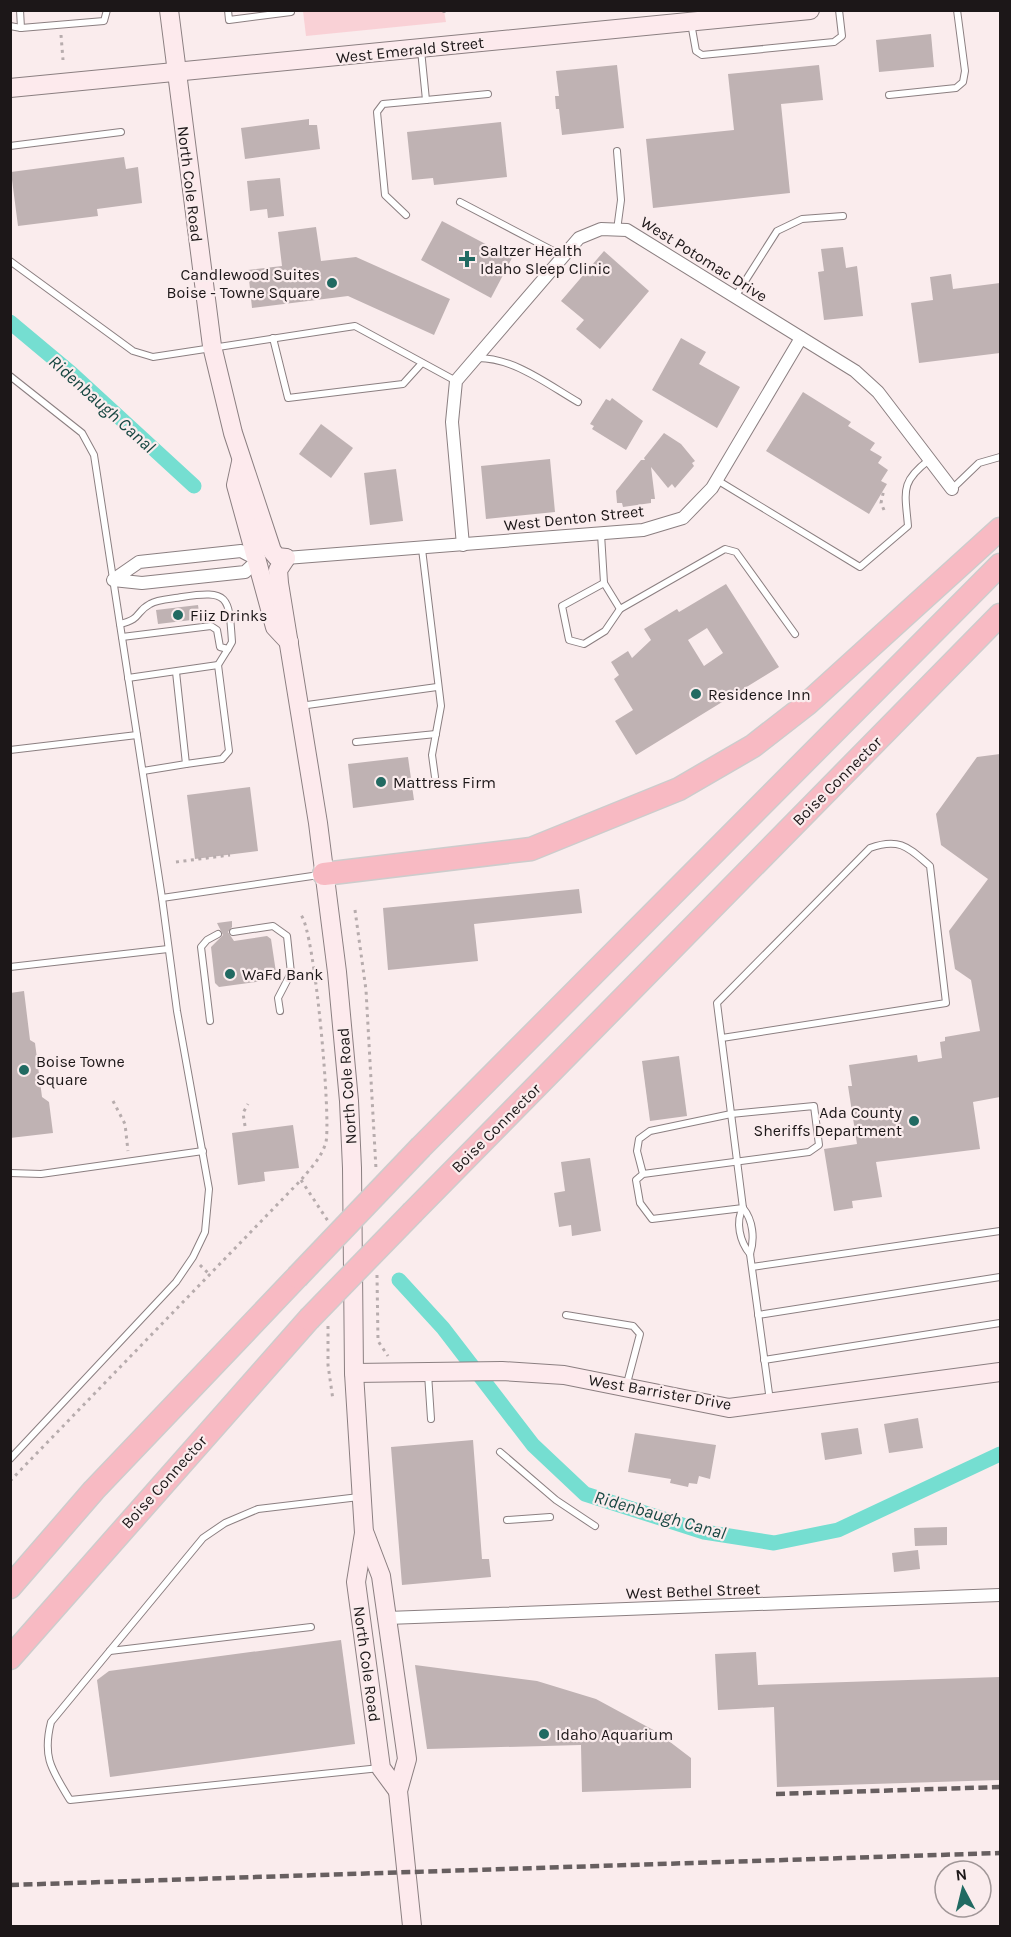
<svg xmlns="http://www.w3.org/2000/svg" width="1011" height="1937" viewBox="0 0 1011 1937" font-family="Karla,sans-serif">
	<style>
		.green { fill: #f9d1d6 }
		.lines { fill: none; stroke-linecap: round; stroke-linejoin: round }
		.canal { stroke: #75ded1; stroke-width: 15 }
		.building { fill: #bfb2b3; fill-rule: evenodd }
		.lane-casing { stroke: #8b7f81; stroke-width: 8 }
		.street-casing { stroke: #8b7f81; stroke-width: 14 }
		.secondary-casing { stroke: #8b7f81; stroke-width: 20 }
		.highway-casing { stroke: #cdcccc; stroke-width: 25 }
		.path { stroke: #b7acad; stroke-width: 3; stroke-dasharray: 3 4.5; stroke-linecap: butt }
		.lane { stroke: #fff; stroke-width: 6 }
		.street { stroke: #fff; stroke-width: 12 }
		.secondary { stroke: #fdeaed; stroke-width: 18 }
		.highway { stroke: #f8bac3; stroke-width: 22 }
		.rail { stroke: #675f60; stroke-width: 4.5; stroke-dasharray: 9 4.5; stroke-linecap: butt }
		.highway-bridge-casing { stroke: #cdcccc; stroke-width: 25; stroke-linecap: butt }
		.highway-bridge { stroke: #f8bac3; stroke-width: 22 }
		.poi-dot { fill: #216a62; stroke: #faeced; stroke-width: 2 }
		.labels { text-anchor: middle; dominant-baseline: central; stroke-width: 4.5; stroke-linejoin: round; paint-order: stroke }
		.street-label { font-size: 16px; fill: #1c1718; stroke: #faeced }
		.poi-label { font-size: 16px; fill: #1c1718; stroke: #faeced; text-anchor: start }
		.water-label { font-size: 18px; font-style: italic; fill: #174742; stroke: #faeced }
	</style>
	<rect width="100%" height="100%" fill="#faeced"/>
	<!-- green -->
	<path class="green" d="M303 11H444L446 22 306 36Z"/>
	<g class="lines">
		<!-- canal -->
		<g class="canal">
			<path d="M10 322 71 373 194 486"/>
			<path d="M399 1280 443 1328 533 1445 585 1494 704 1532 774 1543 838 1530 1000 1454"/>
		</g>
	</g>
	<!-- building -->
	<g class="building">
		<path d="M931 34 934 67 879 72 876 40Z"/>
		<path d="M617 65 624 128 562 135 559 109H556L555 96H559L556 71Z"/>
		<path d="M819 65 823 100 781 104 790 193 653 208 646 139 734 130 728 74Z"/>
		<path d="M309 119V125H317L320 149 245 159 241 128Z"/>
		<path d="M501 122 507 177 434 185 433 178 412 180 407 132Z"/>
		<path d="M124 157 126 169 138 167 142 203 97 209 98 216 18 226 11 172Z"/>
		<path d="M280 178 284 216 268 218 267 209 250 211 247 181Z"/>
		<path d="M442 221 512 258 491 298 421 260Z"/>
		<path d="M316 227 321 261 356 257 450 299 434 335 348 296 252 308 248 270 282 266 278 232Z"/>
		<path d="M843 247 846 268 857 266 863 316 824 320 818 272 824 271 821 249Z"/>
		<path d="M604 251 649 291 600 349 576 329 584 320 561 301Z"/>
		<path d="M951 274 953 289 1000 283V353L919 363 911 303 933 300 930 277Z"/>
		<path d="M681 338 706 352 699 364 740 387 717 428 652 390Z"/>
		<path d="M803 392 851 422 848 426 875 443 870 450 882 457 878 463 888 470 881 481 887 484 869 514 766 451Z"/>
		<path d="M612 398 643 421 626 450 592 429 594 426 590 424 606 399 610 401Z"/>
		<path d="M321 424 353 448 331 478 299 454Z"/>
		<path d="M664 433 681 444 695 461 692 463 694 466 675 488 672 484 668 488 651 467 655 499H651V503L623 507 622 503H617L616 491 641 460H645L644 458Z"/>
		<path d="M550 459 555 512 486 519 481 466Z"/>
		<path d="M396 469 403 521 370 525 364 473Z"/>
		<path d="M726 584 779 667 636 755 615 721 633 710 614 679 619 675 611 662 628 651 632 658 651 640 644 629 677 609 679 612ZM707 628 723 653 704 666 688 640Z"/>
		<path d="M198 605 200 619 158 624 156 610Z"/>
		<path d="M1000 754V1097L973 1102 980 1149 876 1162 882 1197 852 1201 853 1208 834 1211 824 1149 857 1144 848 1086H852L849 1065 917 1055 918 1062 942 1058 940 1042 945 1041V1037L980 1031 971 980 955 969 949 931 988 879 941 845 936 814 977 757Z"/>
		<path d="M408 757 414 800 353 808 348 764Z"/>
		<path d="M250 787 258 851 195 859 187 795Z"/>
		<path d="M579 889 582 913 474 924 478 961 388 970 383 908Z"/>
		<path d="M232 921V927L228 932 234 941 267 936 271 939 277 979 219 987 215 983 211 947 223 935 217 923Z"/>
		<path d="M24 991 30 1040 35 1043 42 1097 49 1102 53 1133 10 1138V993Z"/>
		<path d="M679 1056 687 1116 650 1121 642 1061Z"/>
		<path d="M293 1125 299 1168 264 1172 265 1181 238 1185 232 1133Z"/>
		<path d="M590 1158 601 1231 572 1236 571 1225 559 1227 554 1193 565 1191 561 1162Z"/>
		<path d="M918 1418 923 1448 889 1453 884 1424Z"/>
		<path d="M858 1428 862 1454 825 1460 821 1433Z"/>
		<path d="M635 1433 716 1445 710 1479 699 1476 697 1484 689 1483 688 1487 670 1483 671 1479 628 1472Z"/>
		<path d="M473 1440 482 1559H489L491 1577 402 1585 391 1447Z"/>
		<path d="M947 1527V1545L915 1546 914 1528Z"/>
		<path d="M918 1550 920 1569 894 1572 892 1553Z"/>
		<path d="M341 1640 355 1744 110 1777 97 1680 109 1671Z"/>
		<path d="M756 1652 758 1685 1000 1677V1780L777 1787 774 1707 718 1710 715 1654Z"/>
		<path d="M415 1665 537 1681 596 1699 657 1732 691 1758V1788L582 1792 581 1745 427 1749Z"/>
	</g>
	<g class="lines">
		<!-- lane casing -->
		<g class="lane-casing">
			<g id="lane">
				<path d="M20 10 21 28"/>
				<path d="M228 10 229 20 291 12"/>
				<path d="M691 23 696 51 702 55 834 42 842 36 839 10"/>
				<path d="M10 26 21 28 104 21 107 10"/>
				<path d="M889 95 956 88 963 82 965 71 957 10"/>
				<path d="M426 100 488 94"/>
				<path d="M10 146 121 132"/>
				<path d="M460 202 563 256"/>
				<path d="M406 215 385 195 377 112 383 104 426 100 421 50"/>
				<path d="M617 230 621 200 617 151"/>
				<path d="M10 261 133 351 153 357 355 326 456 381"/>
				<path d="M735 297 777 231 802 219 843 216"/>
				<path d="M273 338 288 398 403 384 422 363"/>
				<path d="M478 358C514 358 547 384 578 402"/>
				<path d="M10 376 82 433 94 455 162 898 177 1011 209 1189 205 1232 193 1257 176 1282 10 1459"/>
				<path d="M717 480 860 567 908 526C905 491 900 482 929 460"/>
				<path d="M952 489 979 463 1000 457"/>
				<path d="M601 534 604 583 620 609 725 549 736 552 795 634"/>
				<path d="M422 549 441 706 432 755 435 777"/>
				<path d="M604 583 562 606 569 640 584 644 605 631 620 609"/>
				<path d="M120 624C142 619 135 612 150 604 158 599 172 599 182 597 229 590 229 596 232 642L228 649 220 647 217 630 211 626 122 637"/>
				<path d="M128 678 218 665 228 649"/>
				<path d="M300 706 437 687"/>
				<path d="M356 742 436 734"/>
				<path d="M10 750 137 735"/>
				<path d="M186 764 222 759 229 751 218 665"/>
				<path d="M143 771 186 764 176 672"/>
				<path d="M162 898 319 875"/>
				<path d="M233 932 273 926 287 936 291 973 278 998 280 1011"/>
				<path d="M10 967 168 949"/>
				<path d="M210 1021 201 947 207 940 218 934"/>
				<path d="M722 1038 946 1003 930 866C909 848 900 837 870 848L717 1003 743 1208C753 1220 755 1239 750 1254L770 1401"/>
				<path d="M10 1173 41 1174 203 1151"/>
				<path d="M643 1174 637 1151 639 1139 650 1131 731 1114 814 1106 819 1145 809 1152 643 1174 636 1180 640 1203 652 1219 743 1208"/>
				<path d="M743 1208C735 1222 740 1242 750 1254"/>
				<path d="M752 1267 1000 1231"/>
				<path d="M566 1315 633 1326 640 1334 626 1387"/>
				<path d="M758 1315 1000 1277"/>
				<path d="M764 1360 1000 1323"/>
				<path d="M428 1374 431 1419"/>
				<path d="M500 1452 556 1500 595 1526"/>
				<path d="M359 1497 258 1509 225 1523 203 1538 51 1722C42 1758 52 1770 70 1800L380 1768"/>
				<path d="M507 1520 550 1517"/>
				<path d="M110 1651 311 1627"/>
			</g>
		</g>
		<!-- street casing -->
		<g class="street-casing">
			<g id="street">
				<path d="M463 545 452 422 456 381 579 238 601 229 627 230 855 371 878 392 952 489"/>
				<path d="M241 551 258 560 245 572 142 583 113 580 139 562Z"/>
				<path d="M286 558 643 530 683 518 712 488 801 338"/>
				<path d="M387 1618 1000 1595"/>
			</g>
		</g>
		<!-- secondary casing -->
		<g class="secondary-casing">
			<g id="secondary">
				<path d="M169 10 212 346 233 433 272 551 277 557 286 558"/>
				<path d="M10 88 810 10"/>
				<path d="M241 462 236 485 275 627 289 642"/>
				<path d="M286 558 278 570 279 583 318 823 337 972 349 1101 352 1168 354 1373 364 1533 356 1582 381 1768 398 1791"/>
				<path d="M354 1373 502 1371 564 1375 729 1408 1000 1372"/>
				<path d="M365 1534 381 1576 407 1759 398 1791 412 1926"/>
			</g>
		</g>
		<!-- highway casing -->
		<g class="highway-casing">
			<g id="highway">
				<path d="M324 874 531 849 679 789 753 746 807 704 1000 529"/>
				<path d="M421 1147 1000 565"/>
				<path d="M413 1212 1000 615"/>
				<path d="M10 1587 94 1490 297 1277"/>
				<path d="M10 1658 309 1319"/>
			</g>
		</g>
		<!-- path -->
		<g class="path">
			<path d="M444 13V10"/>
			<path d="M61 35 63 60"/>
			<path d="M884 510 881 503 884 489"/>
			<path d="M176 862 230 855"/>
			<path d="M355 910 366 990 376 1169"/>
			<path d="M113 1101 125 1124 128 1151"/>
			<path d="M245 1126 243 1113 248 1104"/>
			<path d="M301 1180 328 1221"/>
			<path d="M200 1265 209 1274"/>
			<path d="M377 1275 378 1341 388 1356"/>
			<path d="M328 1326V1365L333 1400"/>
			<path d="M10 1481 301 1180C310 1169 322 1157 326 1142 331 1117 315 932 301 915"/>
		</g>
		<!-- lane -->
		<use href="#lane" class="lane"/>
		<!-- street -->
		<use href="#street" class="street"/>
		<!-- secondary -->
		<use href="#secondary" class="secondary"/>
		<!-- highway -->
		<use href="#highway" class="highway"/>
		<!-- rail -->
		<g class="rail">
			<path d="M776 1794 1000 1787"/>
			<path d="M10 1885 1000 1853"/>
		</g>
		<!-- highway-bridge casing -->
		<g class="highway-bridge-casing">
			<g id="highway-bridge">
				<path d="M297 1277 421 1147"/>
				<path d="M309 1319 413 1212"/>
			</g>
		</g>
		<!-- highway-bridge -->
		<use href="#highway-bridge" class="highway-bridge"/>
	</g>
	<!-- markers -->
	<g class="poi-dot">
		<path d="M464 250h6v6h6v6h-6v6h-6v-6h-6v-6h6z"/>
		<circle cx="332" cy="283" r="6"/>
		<circle cx="178" cy="615" r="6"/>
		<circle cx="696" cy="694" r="6"/>
		<circle cx="381" cy="782" r="6"/>
		<circle cx="230" cy="974" r="6"/>
		<circle cx="24" cy="1070" r="6"/>
		<circle cx="914" cy="1121" r="6"/>
		<circle cx="544" cy="1734" r="6"/>
	</g>
	<g class="labels">
		<!-- street labels -->
		<g class="street-label">
			<text transform="translate(410 50) rotate(-6)">West Emerald Street</text>
			<text transform="translate(190 184) rotate(83)">North Cole Road</text>
			<text transform="translate(704 259) rotate(32)">West Potomac Drive</text>
			<text transform="translate(574 518) rotate(-6)">West Denton Street</text>
			<text transform="translate(837 781) rotate(-45)">Boise Connector</text>
			<text transform="translate(347 1086) rotate(-94)">North Cole Road</text>
			<text transform="translate(496 1128) rotate(-45)">Boise Connector</text>
			<text transform="translate(660 1392) rotate(10)">West Barrister Drive</text>
			<text transform="translate(164 1482) rotate(-48)">Boise Connector</text>
			<text transform="translate(693 1591) rotate(-2)">West Bethel Street</text>
			<text transform="translate(367 1664) rotate(82)">North Cole Road</text>
		</g>
		<!-- poi labels -->
		<g class="poi-label">
			<text x="480" y="250">Saltzer Health<tspan x="480" dy="18">Idaho Sleep Clinic</tspan></text>
			<text x="320" y="274" text-anchor="end">Candlewood Suites<tspan x="320" dy="18">Boise - Towne Square</tspan></text>
			<text x="190" y="615">Fiiz Drinks</text>
			<text x="708" y="694">Residence Inn</text>
			<text x="393" y="782">Mattress Firm</text>
			<text x="242" y="974">WaFd Bank</text>
			<text x="36" y="1061">Boise Towne<tspan x="36" dy="18">Square</tspan></text>
			<text x="902" y="1112" text-anchor="end">Ada County<tspan x="902" dy="18">Sheriffs Department</tspan></text>
			<text x="556" y="1734">Idaho Aquarium</text>
		</g>
		<!-- water labels -->
		<g class="water-label">
			<text transform="translate(102 404) rotate(42)">Ridenbaugh Canal</text>
			<text transform="translate(660 1515) rotate(16)">Ridenbaugh Canal</text>
		</g>
	</g>
	<!-- border -->
	<rect width="1011" height="1937" fill="none" stroke="#1c1718" stroke-width="24"/>
	<!-- north arrow -->
	<g transform="translate(963 1889) rotate(353)"><circle r="28" fill="#faeced" stroke="#a19798" stroke-width="1.5"/>
	<path d="M0-4.5L10 22L0 15L-10 22Z" fill="#216a62"/>
	<text y="-9" font-size="16" font-weight="bold" text-anchor="middle" fill="#1c1718">N</text>
	</g>
</svg>
